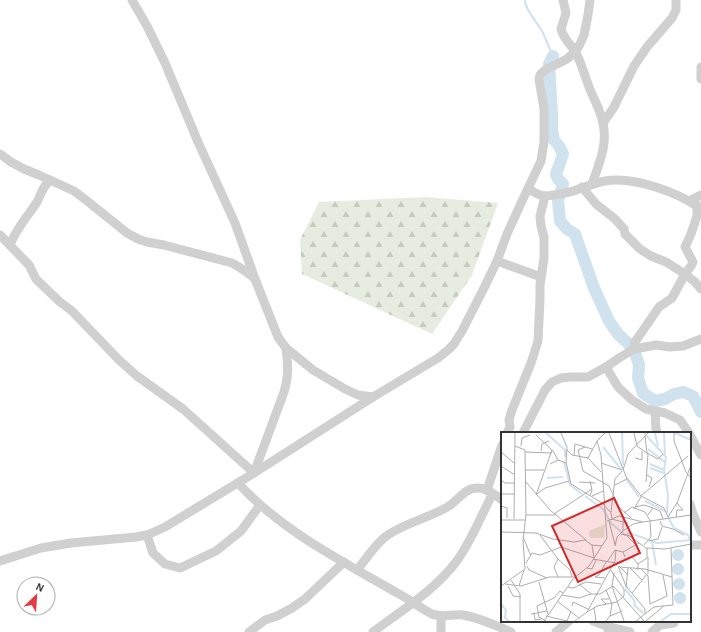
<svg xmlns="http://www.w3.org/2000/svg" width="701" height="632" viewBox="0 0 701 632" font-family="'Alegreya Sans',sans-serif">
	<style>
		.forest { fill: url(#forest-firs) }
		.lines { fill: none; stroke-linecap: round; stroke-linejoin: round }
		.stream { stroke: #cfe2ee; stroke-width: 2 }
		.river { stroke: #cfe2ee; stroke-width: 12 }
		.minor { stroke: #d0d0d0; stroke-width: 9 }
		.inset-river { fill: none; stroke: #cfe2ee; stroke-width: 2 }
		.inset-road { fill: none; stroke: #adadad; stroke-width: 1 }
		.view { fill: #d62828; fill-opacity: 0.15; stroke: #d62828; stroke-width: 2 }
		.inset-edge { fill: none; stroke: #333; stroke-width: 2 }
	</style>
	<defs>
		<pattern id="forest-firs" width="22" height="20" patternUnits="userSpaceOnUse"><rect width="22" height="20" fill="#e6ecdf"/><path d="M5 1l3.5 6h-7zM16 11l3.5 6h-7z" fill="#c6cbc0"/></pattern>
	</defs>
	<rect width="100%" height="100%" fill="#fff"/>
	<!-- forest -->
	<path class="forest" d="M426 197 498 203 472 275 432 334 302 274 300 240 319 202Z"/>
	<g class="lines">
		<!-- stream -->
		<path class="stream" d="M525 0C525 10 537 22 542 31 546 39 549 48 553 56"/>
		<!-- river -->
		<path class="river" d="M553 56 549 64 552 114V130L554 140 559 146 563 154 556 174 558 179 563 184 558 201 560 221 567 229 575 234 594 288 609 321 618 334 634 349 639 365 638 378 643 393 655 401 665 399 674 394 683 392 693 396 701 412"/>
		<!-- minor -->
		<g class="minor">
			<path d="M132 0 147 26 165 63 198 142 235 223 254 276"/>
			<path d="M563 0 566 13 561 29C564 40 571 44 576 53 581 62 584 74 588 84 591 94 597 103 600 113 610 139 601 159 592 184"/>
			<path d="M701 67V79"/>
			<path d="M603 123 614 107 634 66 647 47 672 18 676 10V0"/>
			<path d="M0 154 11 162 24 169 39 175 74 191 86 200 127 233 138 239 147 242 164 245 232 263C241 268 248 272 255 279L278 337 286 348 313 370 345 389 358 395 373 397"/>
			<path d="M582 187 596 204 615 219 624 229 625 234 640 249 651 256 666 262 685 274 695 282 701 289"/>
			<path d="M528 189C533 191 539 196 545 196 548 196 552 195 554 195 560 194 567 193 573 191 583 188 594 183 605 181 633 176 678 192 701 209"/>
			<path d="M689 201 701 195"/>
			<path d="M0 235 29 265 36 279 40 283 60 302 72 311 119 360 137 376 183 409 254 473 284 392C289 374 288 366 286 348"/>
			<path d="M10 245C16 229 28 216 37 202 41 194 43 186 50 180"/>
			<path d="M497 261 541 277"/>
			<path d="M634 349 635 342 659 307 672 298 685 274 691 266 693 262 685 247 691 234 697 216V205"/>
			<path d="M606 367 618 387 632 400 646 409 665 413 680 420 689 433"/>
			<path d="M655 412 656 429 657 433"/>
			<path d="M507 433 510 427 509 420 512 410 531 363 538 341 540 299V285L544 258V237L541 226 540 216 545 196"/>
			<path d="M523 433 545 390 552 382 561 378 570 377H588L606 367 619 358 634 349 656 345 670 347 683 346 701 339"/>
			<path d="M690 435 701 455"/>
			<path d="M238 483C279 528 333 556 385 586 395 592 405 597 414 603 420 607 426 611 432 614 442 618 452 614 463 615 480 618 495 625 511 632"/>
			<path d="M487 490 502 445"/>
			<path d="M690 504 693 514 701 532"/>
			<path d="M147 535 153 553 165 564 180 568 216 551 241 531 260 505"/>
			<path d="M690 545H701"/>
			<path d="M0 561 41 548 71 543 136 537 147 535 165 527 254 473 373 397 438 358 448 350 454 344 462 331 484 288 497 261 507 234 522 201 541 161 544 142V109L539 79 540 75 545 70 567 59 575 52 580 44 584 35 588 15 590 0"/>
			<path d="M357 570C366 559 374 546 385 537 403 523 430 518 449 506 458 500 465 488 477 488 486 487 495 495 502 500"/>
			<path d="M593 621 609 627"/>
			<path d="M249 632 265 620 277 616 292 608 305 599 344 562"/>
			<path d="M373 632C402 610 434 591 456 562 471 542 480 518 491 497L493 495"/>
			<path d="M441 632V616"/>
			<path d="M556 632 569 621"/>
			<path d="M608 632 609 627 630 632"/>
			<path d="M652 632 660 625 674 623"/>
		</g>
	</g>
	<!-- overview -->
	<g transform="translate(501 432)">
		<rect width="190" height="190" fill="#fff"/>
		<path d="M104 92 103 106H89L88 99Z" fill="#e6ecdf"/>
		<path d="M171 123a6 6 0 1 1 12 0a6 6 0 1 1-12 0ZM171 137a6 6 0 1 1 12 0a6 6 0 1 1-12 0ZM172 152a6 6 0 1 1 12 0a6 6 0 1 1-12 0ZM173 166a6 6 0 1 1 12 0a6 6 0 1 1-12 0Z" fill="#cfe2ee"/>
		<path class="inset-river" d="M45 1 64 18V25M121 1 122 33M143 1 165 25 163 38 167 63 166 81M154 1 157 14M163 1 164 23M174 1 190 8M102 15 120 37M147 17 165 31M63 30 69 53 81 62M149 32 163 38M149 36 163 41M46 46 62 45M125 47 138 65M84 64 102 77M144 69 164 79M102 77 110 91 124 103 129 101 156 111 190 108M167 85 173 96 187 103 189 108M151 110 155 133M124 157 133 168 134 174 142 181M0 172 5 178 4 186 8 189M160 189 170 182H190"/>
		<path class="inset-road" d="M60 1 66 15 65 30 70 52 101 71 110 81 111 86M108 1 126 47 114 53M133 1 136 14 147 22 145 50M173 1V9L185 40 190 46M35 3 52 19 57 28M144 4 146 21 157 27 162 22M14 14 24 18 25 83M20 14 21 6 29 3M84 15 77 18 82 39 108 54 118 75 130 86M66 18 71 23 87 26 96 9M40 19 41 12 48 9M0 20 13 31M24 20 51 21M73 23 74 12 91 17M87 26 100 40M134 26 141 28V19M100 31 121 38M49 32 57 28 65 31M0 34 14 43M24 38H43M122 38 127 22 147 1M146 43 151 46 148 55M126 46 140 64M0 48 4 51H14M89 49 91 58 89 64M25 50 49 78 85 108M78 50 94 51M0 62H14M36 62 44 56 68 49M35 63 51 18M91 64 102 59M140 64 163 76 167 85M0 74 6 76V86M134 75 143 73 152 76M133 77 141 63 187 24M110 80 114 47 121 39M123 81 131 75 144 80 150 90M53 82 91 57M147 83 152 76 159 79 162 87M122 84V99M167 85 176 71 190 33M175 85 176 78H182L176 71M13 87 14 1M110 87 126 91 127 95M0 88H24M106 89 118 84 142 90 190 83M108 89 114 113M159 89 161 94 172 97 183 103M0 100 35 101 52 107 73 110 84 108 91 113 101 114M120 102 129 104 146 117M39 103 57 127 69 138 71 145M126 104 136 114M22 105 30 124M148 109 157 107 161 95M143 113 150 105 149 90M114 114 116 105 122 99 132 92 141 90M122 120 138 111M57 127 53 135 57 145M92 127 115 131 131 125M106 130 114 118 122 120 124 125M25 131 31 121 39 123 60 115 93 126 91 113M137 132 131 125 137 122M26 134 28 138 46 146M117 134 125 154 144 177V182M118 134 127 143M119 135 144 137 171 145M86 136 91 137 95 128M129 136 141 148M140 137 147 144 149 172 166 164 162 143M137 138V132L146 126V116L164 117 190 112M113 141 111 154 123 189M147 142V125M104 146 94 145 98 143 105 130M10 148 19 162V189M38 150 47 182M4 152 20 154 48 145H73M78 152 90 162M0 154 24 137 22 108 25 83H54M7 154 12 164 20 165M18 154 23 138M67 155 72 156 85 150 100 152M125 156 127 136M105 158 111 172 109 184M131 161 146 142M61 163 78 166 90 162H99L112 154 143 189M56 169 78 186M105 172 100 167H108M71 174 72 170 87 177M93 176 95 189M86 180 96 174 116 170 123 164V157L109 137M33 181 34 188 40 187M30 182 46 179M45 184 66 189 70 179M43 189 72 147 88 134 106 106 100 23 96 9 104 1M45 189 38 185 36 174 53 166 59 159 62 161M74 189 86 180 114 129 115 118M105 189 109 184 121 179M135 189 153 175 172 173 170 116M145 189 163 174"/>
		<path class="view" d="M113 66 139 121 77 150 51 94Z"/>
		<rect width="190" height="190" class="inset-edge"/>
	</g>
	<!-- north arrow -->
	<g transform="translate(36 596) rotate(25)"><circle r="19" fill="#ffffff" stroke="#adadad"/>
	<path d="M0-3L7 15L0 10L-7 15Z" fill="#e63946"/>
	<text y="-6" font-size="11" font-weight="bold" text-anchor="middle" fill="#333333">N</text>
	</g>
</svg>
